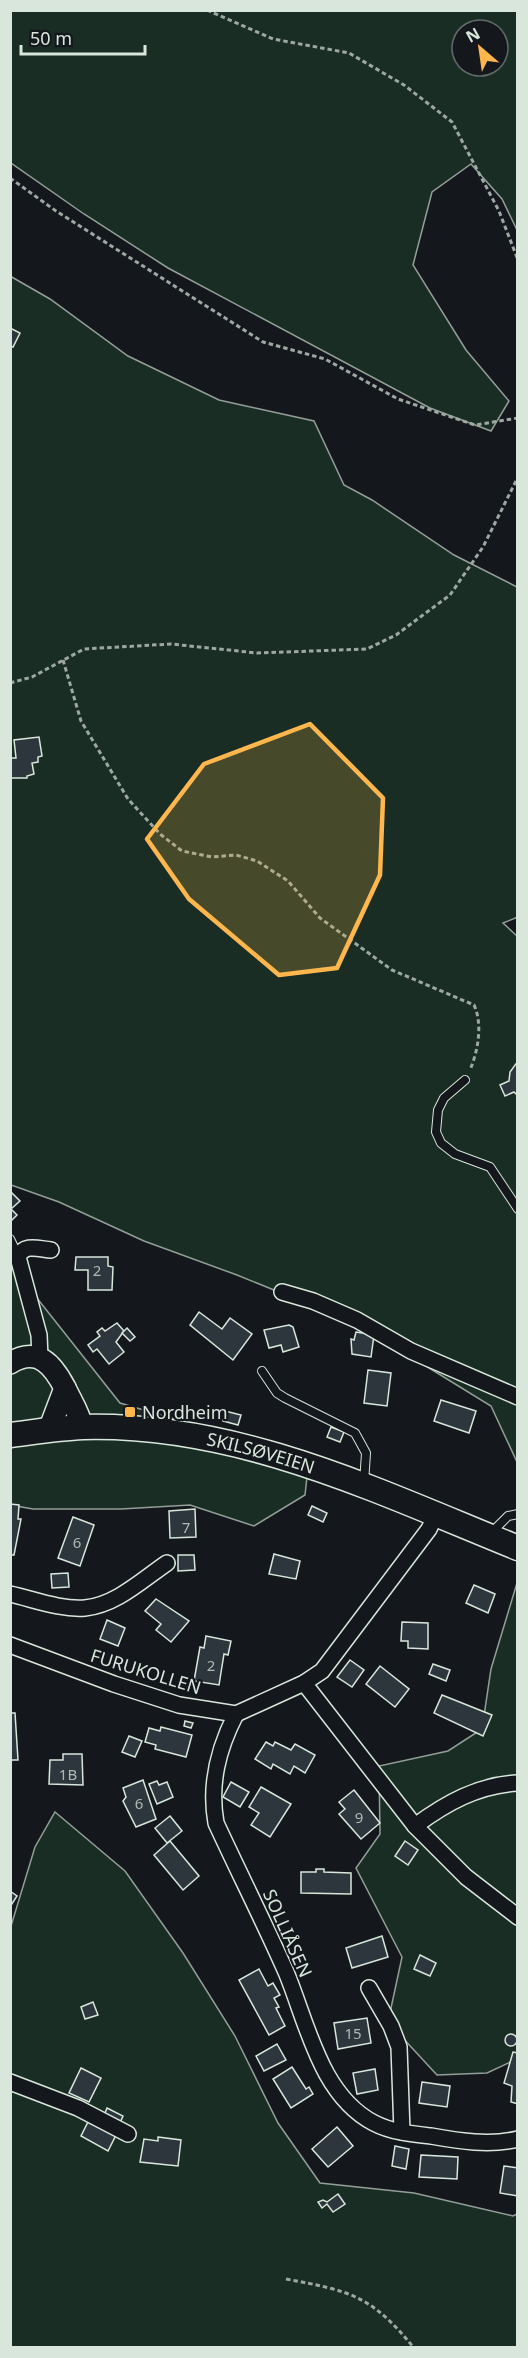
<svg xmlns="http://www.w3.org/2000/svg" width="528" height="2358" viewBox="0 0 528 2358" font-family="'Noto Sans',sans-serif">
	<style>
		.green { fill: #1a2d24; stroke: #939e99; stroke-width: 1.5; fill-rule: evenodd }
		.building { fill: #2c363c; stroke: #d8e6dc; stroke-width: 1.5 }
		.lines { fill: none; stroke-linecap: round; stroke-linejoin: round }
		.service-casing { stroke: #d8e6dc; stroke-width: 10 }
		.minor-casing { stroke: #d8e6dc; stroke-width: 18 }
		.secondary-casing { stroke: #d8e6dc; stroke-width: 24 }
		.primary-casing { stroke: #d8e6dc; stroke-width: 27 }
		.path { stroke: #9da8a2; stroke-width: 3; stroke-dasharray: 4.5 3; stroke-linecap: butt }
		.service { stroke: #14181c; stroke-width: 8 }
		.minor { stroke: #14181c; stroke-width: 15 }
		.secondary { stroke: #14181c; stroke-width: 21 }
		.primary { stroke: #14181c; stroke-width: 24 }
		.marked { fill: #ffb74d; fill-opacity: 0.2; stroke: #ffb74d; stroke-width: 4.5; stroke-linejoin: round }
		.poi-dot { fill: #ffb74d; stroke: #14181c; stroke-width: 2 }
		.labels { text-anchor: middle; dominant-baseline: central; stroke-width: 4.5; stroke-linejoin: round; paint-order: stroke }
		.number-label { font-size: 15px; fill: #adbab4 }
		.poi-label { font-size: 18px; fill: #d8e6dc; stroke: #14181c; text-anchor: start }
		.street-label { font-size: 18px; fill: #d8e6dc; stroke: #14181c }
	</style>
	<rect width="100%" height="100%" fill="#14181c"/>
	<!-- green -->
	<g class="green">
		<path d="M11 10 517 11V230L502 199 471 164 432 192 413 265 466 350 509 401 491 431 430 408 168 268 84 214 11 163ZM462 30H498V66H462Z"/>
		<path d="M10 276 50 299 128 356 219 400 314 421 344 485 372 500 454 555 517 587 518 917 503 923 518 937 517 1462 491 1406 408 1355 323 1310 237 1275 144 1241 59 1202 11 1185Z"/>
		<path d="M10 1264 120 1403 215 1431 308 1468 305 1495 254 1526 190 1505 121 1509H33L11 1505Z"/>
		<path d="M517 1583V2059L487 2073 437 2075 388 2022 402 1957 356 1868 380 1834 379 1766 448 1751 482 1729 491 1669Z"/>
		<path d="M55 1812 125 1871 183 1953 235 2036 278 2123 320 2183 414 2193 513 2216 517 2214V2347L11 2348V1926L35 1847Z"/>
	</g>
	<!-- building -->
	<g class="building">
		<path d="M10 328 20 333 13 347 10 346Z"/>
		<path d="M39 737 42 756 38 757V762L32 763 34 774 27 776V778H11L10 758H16L14 740Z"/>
		<path d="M518 1061V1096L514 1092 505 1096 500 1085 509 1081 510 1072Z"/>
		<path d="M11 1192 20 1201 11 1209 17 1215 11 1221Z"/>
		<path d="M76 1257H108V1266L113 1267 112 1290H88V1270H75Z"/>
		<path d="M199 1312 222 1329 230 1318 252 1334 233 1360 190 1325Z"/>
		<path d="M117 1323 124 1331 116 1342 124 1352 109 1364 97 1349 93 1352 88 1345 100 1336 97 1332 102 1328 105 1331Z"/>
		<path d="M289 1325 293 1327 299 1347 283 1352 281 1345 269 1348 264 1330Z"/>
		<path d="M127 1328 135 1337 130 1341 122 1333Z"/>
		<path d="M356 1332 374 1335 371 1357 352 1354 351 1339 354 1340Z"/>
		<path d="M368 1370 391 1373 387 1406 364 1403Z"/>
		<path d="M441 1400 476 1411 469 1433 434 1421Z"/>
		<path d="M225 1411 241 1415 238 1425 223 1421Z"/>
		<path d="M331 1427 344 1432 340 1442 327 1437Z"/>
		<path d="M10 1504 19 1505 18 1519H21L14 1555H10Z"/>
		<path d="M312 1506 327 1513 323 1522 308 1515Z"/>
		<path d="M195 1509 196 1537 170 1538 169 1511Z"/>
		<path d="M73 1517 94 1525 80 1566 58 1558Z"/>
		<path d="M274 1554 300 1561 296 1579 269 1574Z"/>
		<path d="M178 1555H194L195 1570 178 1571Z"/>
		<path d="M68 1573 69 1587 52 1588 51 1574Z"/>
		<path d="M474 1585 495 1594 488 1613 466 1603Z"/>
		<path d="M156 1599 189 1621 171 1642 156 1630 161 1624 145 1611Z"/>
		<path d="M107 1620 125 1628 118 1646 100 1639Z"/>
		<path d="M402 1622 428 1623V1649L408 1648V1641H401Z"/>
		<path d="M206 1636 231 1641 228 1655 224 1654 219 1685 194 1681 200 1647 204 1648Z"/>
		<path d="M350 1660 364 1670 352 1687 337 1677Z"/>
		<path d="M433 1664 450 1670 446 1681 429 1674Z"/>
		<path d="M380 1666 409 1689 395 1707 366 1684Z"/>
		<path d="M442 1695 492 1715 483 1736 434 1713Z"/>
		<path d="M10 1713H15L18 1760H12L10 1764Z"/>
		<path d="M185 1721 193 1723 191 1728 184 1726Z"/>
		<path d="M161 1727 192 1735 186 1757 155 1749 156 1745 145 1742 149 1728 160 1731Z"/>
		<path d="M129 1736 142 1741 135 1757 122 1752Z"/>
		<path d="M266 1742 273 1746 275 1742 291 1750 295 1744 315 1755 305 1773 294 1766 290 1774 273 1764 271 1769 255 1759Z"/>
		<path d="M63 1754H82L83 1785 49 1784 50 1760H63Z"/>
		<path d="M143 1780 156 1819 136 1827 123 1801 126 1797 123 1788Z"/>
		<path d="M157 1781 159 1785 167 1782 173 1797 157 1804 149 1784Z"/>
		<path d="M231 1782 249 1792 240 1807 223 1797Z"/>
		<path d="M261 1787 291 1804 270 1837 251 1825 259 1813 249 1807Z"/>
		<path d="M354 1790 380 1823 361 1839 339 1814 345 1809 339 1802Z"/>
		<path d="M170 1816 182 1831 167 1843 155 1828Z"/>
		<path d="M170 1841 199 1876 183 1890 154 1855Z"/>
		<path d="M405 1841 418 1850 408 1865 395 1856Z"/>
		<path d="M316 1869H324V1872L351 1873V1894L301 1893V1872H316Z"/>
		<path d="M10 1891 17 1896 10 1907Z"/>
		<path d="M382 1936 388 1957 352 1968 346 1948Z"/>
		<path d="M420 1955 436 1963 430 1976 414 1969Z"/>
		<path d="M259 1969 268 1986 273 1983 280 1995 274 1998 279 2007 276 2008 285 2026 269 2035 239 1980Z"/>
		<path d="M93 2002 98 2015 85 2019 81 2007Z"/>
		<path d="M367 2018 371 2043 338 2049 334 2023Z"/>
		<circle cx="511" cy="2040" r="6"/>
		<path d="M277 2044 286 2060 264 2071 256 2056Z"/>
		<path d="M513 2052 518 2053V2104L511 2102 512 2086 504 2083Z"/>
		<path d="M292 2067 306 2089 309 2087 313 2094 291 2108 273 2079Z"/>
		<path d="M81 2068 101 2078 89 2102 69 2093Z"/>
		<path d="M375 2069 378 2090 357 2094 353 2073Z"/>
		<path d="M422 2082 450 2086 447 2107 419 2103Z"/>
		<path d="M107 2108 123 2116 119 2125 103 2118Z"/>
		<path d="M88 2122 116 2135 108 2151 81 2136Z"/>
		<path d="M337 2127 353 2146 328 2167 312 2149Z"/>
		<path d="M158 2137 181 2140 178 2166 140 2162 144 2139 158 2141Z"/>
		<path d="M395 2146 409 2149 406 2169 392 2166Z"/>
		<path d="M421 2155 458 2157 457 2179 419 2177Z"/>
		<path d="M504 2166 518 2168V2196L500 2193Z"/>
		<path d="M338 2194 345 2204 333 2212 327 2204 322 2208 318 2202 323 2200 327 2202Z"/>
	</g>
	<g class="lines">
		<!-- service casing -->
		<g class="service-casing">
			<g id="service">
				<path d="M465 1080 444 1098 438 1110 436 1132 441 1143 455 1154 490 1167 518 1209"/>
				<path d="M10 1239 18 1256"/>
				<path d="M262 1371 277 1393 285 1398 355 1433 366 1453 364 1483"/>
				<path d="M491 1533 508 1516 518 1514"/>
			</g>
		</g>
		<!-- minor casing -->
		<g class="minor-casing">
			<g id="minor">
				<path d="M282 1292 313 1301 357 1320 411 1351 518 1397"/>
				<path d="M40 1358 39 1335 18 1257C24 1243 39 1249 51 1250"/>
				<path d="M10 1594C33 1599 61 1610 85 1608 116 1605 142 1580 167 1563"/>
				<path d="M10 1645 114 1684 179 1705 236 1714 304 1683 322 1671 429 1529 436 1514"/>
				<path d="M304 1683 415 1826 466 1877 518 1917"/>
				<path d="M236 1714C218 1749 209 1784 216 1823 239 1873 264 1922 286 1972 307 2022 320 2095 374 2123 391 2132 412 2134 431 2136 459 2141 490 2146 518 2139"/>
				<path d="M415 1826C446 1803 478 1785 518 1783"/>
				<path d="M369 1988 391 2026 399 2047 402 2132"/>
				<path d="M10 2082 78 2108 128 2134"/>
			</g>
		</g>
		<!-- secondary casing -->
		<g class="secondary-casing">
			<g id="secondary">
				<path d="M10 1363C38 1346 53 1365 65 1388 71 1401 79 1412 82 1427"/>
				<path d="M49 1430 65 1388"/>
			</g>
		</g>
		<!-- primary casing -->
		<g class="primary-casing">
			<g id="primary">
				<path id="s1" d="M10 1435C34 1432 59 1428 83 1427 238 1423 377 1491 518 1548"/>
			</g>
		</g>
		<!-- path -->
		<g class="path">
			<path d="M207 10 273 39 349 53 404 85 452 122 499 211 518 260"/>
			<path d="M10 178 56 211 263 342 325 359 398 399 475 425 518 418"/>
			<path d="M63 660 81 721 128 799 160 834 182 851 212 857 236 855 257 861 288 881 320 918 392 970 474 1005C483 1024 478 1051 470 1070"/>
			<path d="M10 683 32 677 84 649 171 644 257 653 367 649 396 635 450 595 483 547 518 477"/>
			<path d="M286 2279C350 2291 371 2295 414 2348"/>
		</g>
		<!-- service -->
		<use href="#service" class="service"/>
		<!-- minor -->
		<use href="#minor" class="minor"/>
		<!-- secondary -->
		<use href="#secondary" class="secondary"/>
		<!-- primary -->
		<use href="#primary" class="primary"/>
	</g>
	<!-- marked area -->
	<path class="marked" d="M310 724 383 798 380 875 337 968 279 975 189 899 147 839 204 764Z"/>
	<!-- markers -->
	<rect class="poi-dot" x="124" y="1406" width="12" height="12" rx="3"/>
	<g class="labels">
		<!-- number labels -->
		<g class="number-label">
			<text x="97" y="1270">2</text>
			<text x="186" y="1527">7</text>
			<text x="77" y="1542">6</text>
			<text x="211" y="1665">2</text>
			<text x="68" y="1774">1B</text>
			<text x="139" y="1803">6</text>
			<text x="359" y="1817">9</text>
			<text x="353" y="2033">15</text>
		</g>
		<!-- poi labels -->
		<g class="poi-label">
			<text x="142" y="1412">Nordheim</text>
		</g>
		<!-- street labels -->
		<g class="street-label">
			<text stroke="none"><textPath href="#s1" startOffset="254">SKILSØVEIEN</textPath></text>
			<text transform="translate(146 1671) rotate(17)">FURUKOLLEN</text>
			<text transform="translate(288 1933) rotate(66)">SOLLIÅSEN</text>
		</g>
	</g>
	<!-- border -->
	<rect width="528" height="2358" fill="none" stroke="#d8e6dc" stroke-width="24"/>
	<!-- north arrow -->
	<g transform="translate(480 48) rotate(331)"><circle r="28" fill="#14181c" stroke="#626a69" stroke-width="1.5"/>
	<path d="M0-4.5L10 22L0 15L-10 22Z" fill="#ffb74d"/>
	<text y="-9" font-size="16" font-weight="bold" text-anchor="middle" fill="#d8e6dc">N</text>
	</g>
	<!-- scale -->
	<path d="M21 45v9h124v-9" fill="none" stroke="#d8e6dc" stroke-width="3"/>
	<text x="30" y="45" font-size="18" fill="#d8e6dc" stroke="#14181c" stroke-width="4.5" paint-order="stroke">50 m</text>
</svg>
